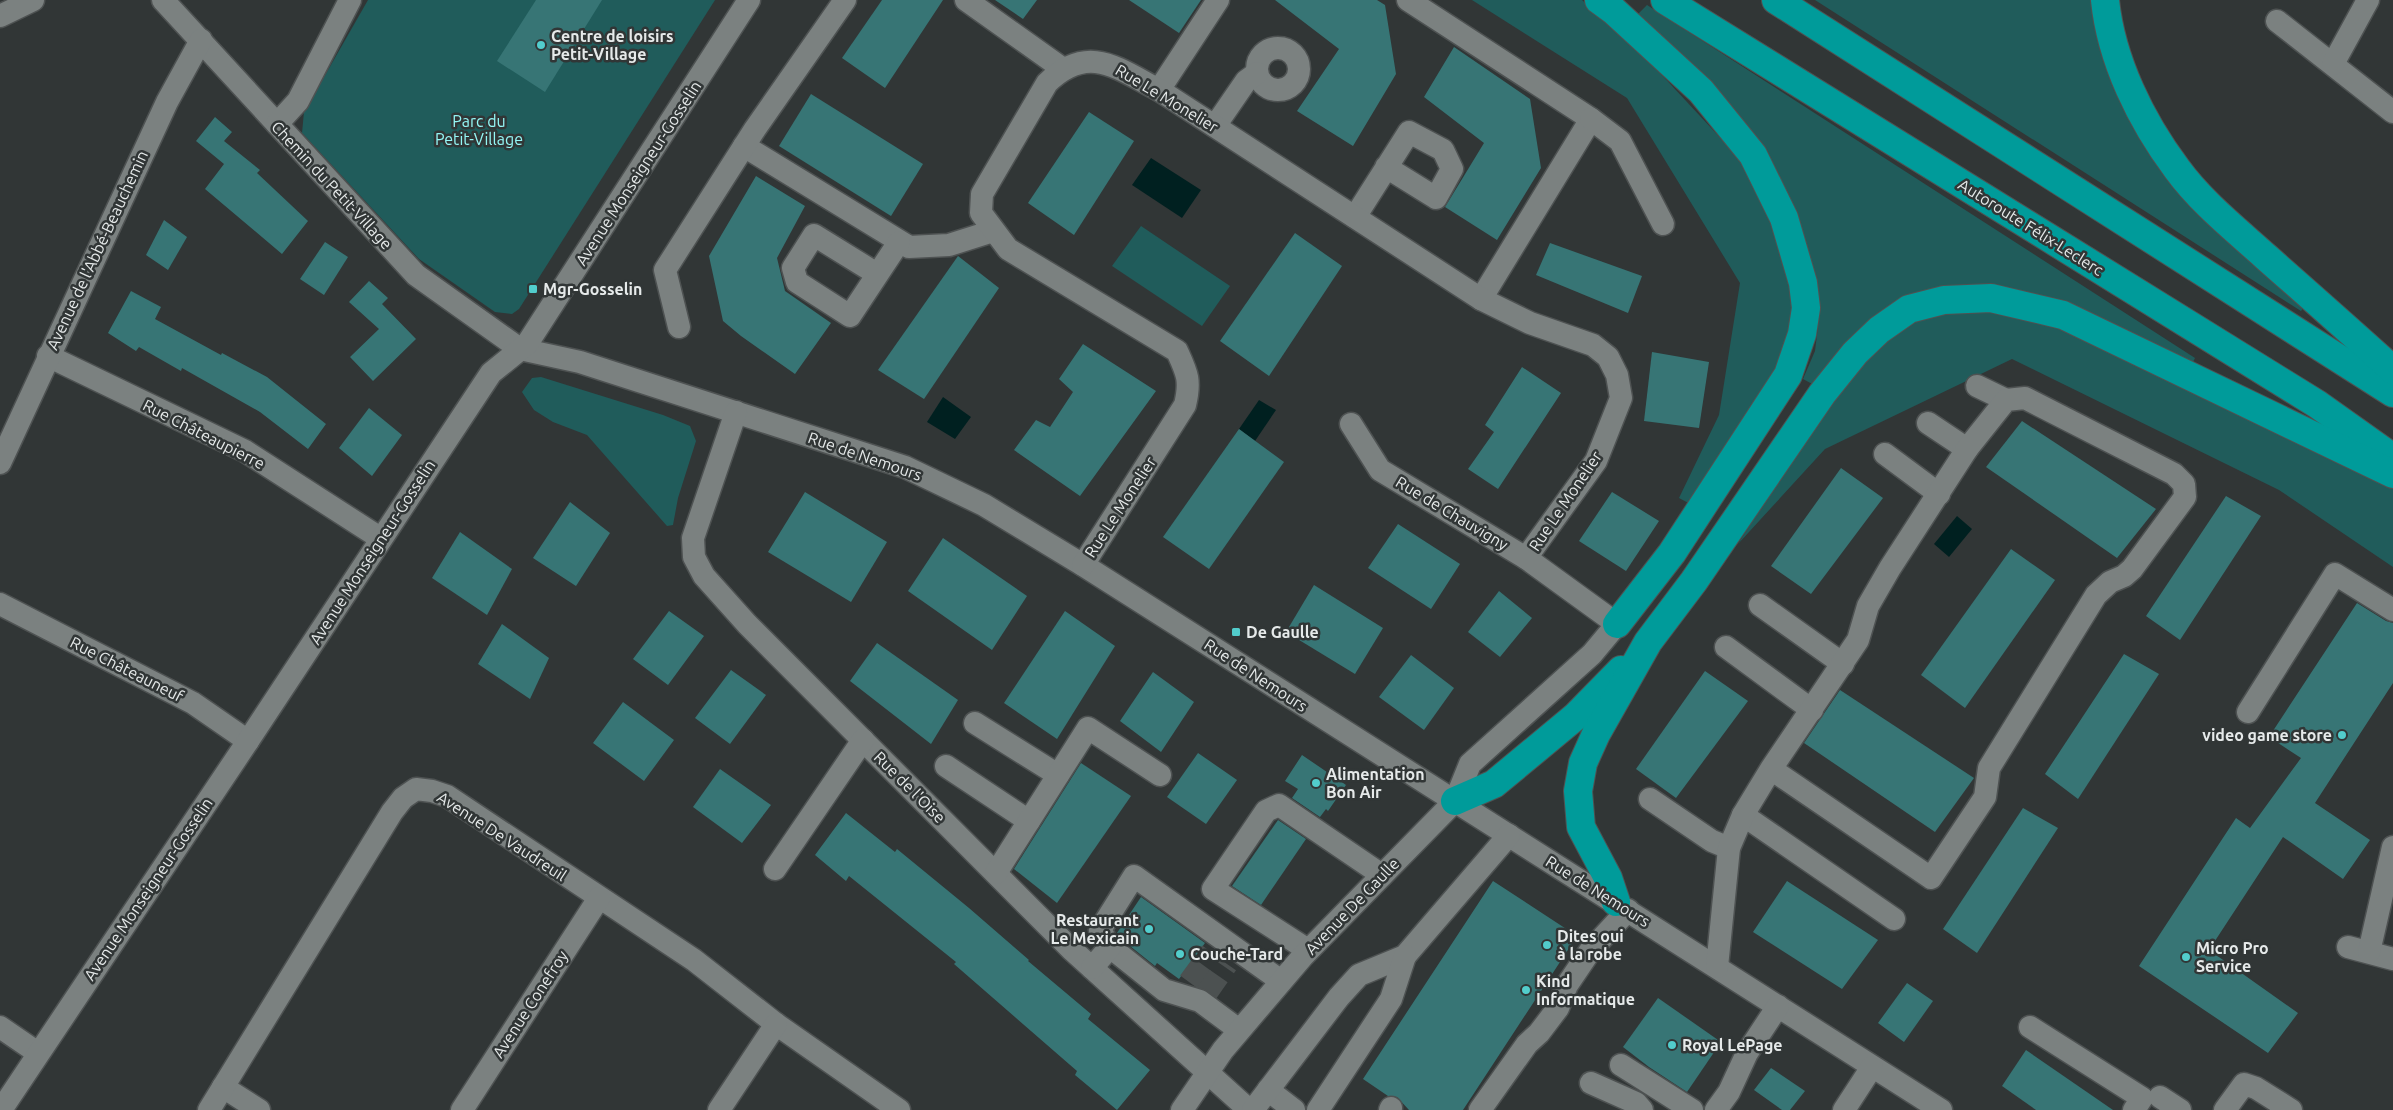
<svg xmlns="http://www.w3.org/2000/svg" width="2393" height="1110" viewBox="0 0 2393 1110" font-family="Ubuntu,sans-serif">
	<style>
		.green { fill: #205c5b }
		.water { fill: #002020 }
		.building { fill: #377575 }
		.lines { fill: none; stroke-linecap: round; stroke-linejoin: round }
		.minor-tunnel { stroke: #4c5151; stroke-width: 22; stroke-dasharray: 22 11; stroke-linecap: butt }
		.minor-casing { stroke: #4e5252; stroke-width: 25 }
		.highway-casing { stroke: #4e5252; stroke-width: 30 }
		.minor { stroke: #7b8180; stroke-width: 22 }
		.highway { stroke: #009b9a; stroke-width: 28 }
		.poi-dot { fill: #52cdcc; stroke: #313636; stroke-width: 2 }
		.labels { text-anchor: middle; dominant-baseline: central; stroke-width: 5; stroke-linejoin: round; paint-order: stroke }
		.poi-label { font-size: 16px; font-weight: bold; fill: #e6eaea; stroke: #313636; text-anchor: start }
		.street-label { font-size: 16px; fill: #e6eaea; stroke: #313636 }
		.park-label { font-size: 16px; fill: #94f7f6; stroke: #313636 }
	</style>
	<rect width="100%" height="100%" fill="#313636"/>
	<!-- green -->
	<g class="green">
		<path d="M368 0H715L519 309 512 314 495 312 419 259 302 133 304 112Z"/>
		<path d="M1472 0H1582L1660 73 1740 159 1771 216 1789 270 1794 305 1785 347 1774 381 1694 506 1679 498 1719 415 1740 283 1627 98Z"/>
		<path d="M1815 0H2094L2122 97 2308 302 2301 311Z"/>
		<path d="M1647 5 2195 358 2190 368 1947 289 1816 386 1803 379 1815 351 1818 327 1814 283 1798 217 1782 183 1750 136 1635 17Z"/>
		<path d="M1141 226 1230 286 1202 326 1112 266Z"/>
		<path d="M1941 308 2030 312 2325 447 2393 488V567L2279 490 2012 359 1825 449 1738 544 1800 445 1852 367 1892 328Z"/>
		<path d="M541 377 663 415 690 426 696 441 678 498 673 525 667 526 587 435 553 422 534 410 522 392 532 378Z"/>
	</g>
	<!-- water -->
	<g class="water">
		<path d="M1151 158 1201 190 1182 218 1132 185Z"/>
		<path d="M943 397 971 417 955 439 927 422Z"/>
		<path d="M1259 400 1276 410 1255 441 1239 429Z"/>
		<path d="M1957 516 1972 529 1949 557 1934 544Z"/>
	</g>
	<!-- building -->
	<g class="building">
		<path d="M536 0H602L545 92 497 61Z"/>
		<path d="M882 0H943L885 88 842 58Z"/>
		<path d="M995 0H1037L1023 19Z"/>
		<path d="M1129 0H1201L1179 33Z"/>
		<path d="M1275 0H1377L1385 5 1396 74 1353 146 1297 111 1339 49Z"/>
		<path d="M1454 47 1530 99 1541 168 1497 240 1445 207 1484 143 1424 97Z"/>
		<path d="M811 94 923 164 891 216 779 146Z"/>
		<path d="M1089 112 1134 141 1074 235 1028 203Z"/>
		<path d="M215 117 232 132 224 141 260 170 257 173 308 221 282 254 205 189 224 164 196 141Z"/>
		<path d="M756 176 805 206 777 258 785 291 831 323 795 374 741 336 723 321 709 256Z"/>
		<path d="M164 220 187 237 168 270 146 255Z"/>
		<path d="M1295 233 1342 266 1269 376 1220 341Z"/>
		<path d="M325 242 348 257 324 295 300 279Z"/>
		<path d="M1550 243 1642 276 1628 313 1536 275Z"/>
		<path d="M958 256 999 288 924 399 878 370Z"/>
		<path d="M369 281 388 298 382 304 416 339 373 381 350 357 379 329 349 302Z"/>
		<path d="M131 291 161 307 155 319 221 355 222 353 267 377 326 424 308 449 260 412 182 368 181 371 139 347 136 351 108 333Z"/>
		<path d="M1083 344 1156 391 1080 496 1014 450 1036 420 1050 427 1073 392 1059 379Z"/>
		<path d="M1652 352 1709 362 1699 428 1644 421Z"/>
		<path d="M1522 367 1561 393 1498 489 1468 469 1494 432 1485 425Z"/>
		<path d="M369 408 402 435 372 476 339 448Z"/>
		<path d="M2022 421 2156 509 2117 558 1986 467Z"/>
		<path d="M1239 429 1284 462 1209 569 1163 537Z"/>
		<path d="M1841 468 1883 498 1811 594 1771 566Z"/>
		<path d="M805 492 887 542 851 602 768 552Z"/>
		<path d="M1612 492 1659 521 1626 571 1579 541Z"/>
		<path d="M2226 496 2261 516 2180 640 2146 616Z"/>
		<path d="M570 502 610 533 576 586 533 558Z"/>
		<path d="M1398 524 1460 564 1431 609 1368 568Z"/>
		<path d="M460 532 512 569 487 615 432 578Z"/>
		<path d="M943 538 1027 596 992 650 908 591Z"/>
		<path d="M2011 549 2055 580 1965 708 1921 675Z"/>
		<path d="M1314 585 1383 628 1355 674 1286 632Z"/>
		<path d="M1499 591 1532 618 1500 657 1468 632Z"/>
		<path d="M2357 603 2386 621 2393 623V683L2315 803 2370 840 2343 879 2283 837 2209 950 2298 1013 2268 1053 2139 966 2236 818 2250 828 2301 758 2269 737Z"/>
		<path d="M669 611 704 636 668 685 633 659Z"/>
		<path d="M1065 611 1115 646 1057 739 1004 703Z"/>
		<path d="M502 624 549 658 530 699 478 664Z"/>
		<path d="M877 643 958 700 931 744 850 681Z"/>
		<path d="M2124 654 2159 674 2078 799 2045 774Z"/>
		<path d="M1411 655 1454 688 1424 730 1379 697Z"/>
		<path d="M731 670 766 695 730 744 695 718Z"/>
		<path d="M1705 671 1748 701 1676 798 1636 769Z"/>
		<path d="M1153 672 1194 702 1161 752 1120 721Z"/>
		<path d="M1840 690 1974 778 1935 832 1804 743Z"/>
		<path d="M623 702 674 740 644 781 593 743Z"/>
		<path d="M1198 753 1237 780 1206 824 1167 797Z"/>
		<path d="M1302 755 1346 785 1328 811 1326 809 1320 817 1292 798 1298 789 1285 781Z"/>
		<path d="M1081 763 1131 796 1057 903 1014 869Z"/>
		<path d="M720 769 771 805 742 843 693 807Z"/>
		<path d="M2023 808 2058 828 1977 953 1943 929Z"/>
		<path d="M846 813 895 852 897 849 969 908 1029 960 1028 961 1091 1014 1088 1019 1150 1070 1117 1110 1075 1075 1077 1071 954 964 956 962 849 876 846 881 815 855Z"/>
		<path d="M1278 820 1306 839 1261 905 1232 886Z"/>
		<path d="M1493 881 1577 936 1463 1110H1409L1397 1097 1388 1096 1363 1079Z"/>
		<path d="M1787 881 1878 940 1842 989 1753 932Z"/>
		<path d="M1141 897 1205 943 1179 979 1157 963 1155 966 1120 938 1117 933Z"/>
		<path d="M1907 983 1933 1001 1904 1042 1878 1023Z"/>
		<path d="M1658 998 1721 1042 1687 1092 1649 1067 1623 1047Z"/>
		<path d="M2026 1050 2113 1110H2036L2002 1086Z"/>
		<path d="M1771 1068 1805 1091 1790 1110H1782L1754 1090Z"/>
	</g>
	<g class="lines">
		<!-- minor-tunnel -->
		<g class="minor-tunnel">
			<path d="M1189 982 1211 952"/>
			<path d="M1206 994 1227 964"/>
		</g>
		<!-- minor casing -->
		<g class="minor-casing">
			<g id="minor">
				<path d="M163 0 416 275 520 349 580 362 905 467 984 505 1083 565 1941 1110"/>
				<path d="M966 0 1063 69"/>
				<path d="M1408 0 1591 119 1481 299"/>
				<path d="M0 16 33 0"/>
				<path d="M2277 21 2393 112"/>
				<circle cx="1278" cy="69" r="21"/>
				<path d="M2333 64 2368 0"/>
				<path d="M1159 90 1218 0"/>
				<path d="M1591 119 1620 141 1663 224"/>
				<path d="M277 124 298 101 350 0"/>
				<path d="M1215 126 1246 81 1257 73"/>
				<path d="M744 146 909 247 949 245 993 231"/>
				<path d="M1355 217 1409 132 1443 150 1452 169 1436 198 1386 167"/>
				<path d="M877 274 814 235 793 268 797 282 850 316 899 242"/>
				<path d="M679 327 665 270 755 129 845 0"/>
				<path d="M48 356 245 451 380 538"/>
				<path d="M1977 386 2006 400"/>
				<path d="M736 412 693 538 694 557 704 576 747 624 1071 949 1249 1110"/>
				<path d="M1928 423 1967 449"/>
				<path d="M1885 454 1939 494"/>
				<path d="M0 463 167 102 201 40"/>
				<path d="M1083 565 1185 405C1191 380 1187 373 1177 351L1008 249 981 213 982 194 1047 83C1088 43 1117 68 1159 90L1481 299 1530 323 1593 345 1608 357 1617 375 1621 398 1596 461 1526 558"/>
				<path d="M0 604 193 703 248 741"/>
				<path d="M1760 605 1843 664"/>
				<path d="M1726 647 1812 710"/>
				<path d="M2248 712 2335 574 2393 610"/>
				<path d="M975 723 1058 775"/>
				<path d="M946 766 1029 821"/>
				<path d="M1650 799 1712 841 1729 848"/>
				<path d="M1743 815 1894 919"/>
				<path d="M775 869 863 740"/>
				<path d="M996 873 1088 728 1160 775"/>
				<path d="M1110 947 1164 990 1200 1001 1239 1030"/>
				<path d="M2348 947 2393 959"/>
				<path d="M1308 950 1213 889 1266 811 1279 805 1382 875"/>
				<path d="M2369 952 2393 847"/>
				<path d="M1717 967 1729 848 1743 815 1771 769 1858 640 1868 606 1890 568 1967 449 2006 400 2025 398 2174 474 2184 484 2185 497 2132 569 2124 576 2110 582 2096 595 1989 768 1985 797 1931 878 1771 769"/>
				<path d="M1092 968 1110 947 1100 930 1134 876 1281 981"/>
				<path d="M0 1027 38 1053"/>
				<path d="M2030 1027 2142 1098 2134 1110"/>
				<path d="M1621 1065 1692 1110"/>
				<path d="M1591 1083 1636 1103 1642 1110"/>
				<path d="M223 1087 259 1110"/>
				<path d="M1268 1090 1294 1110"/>
				<path d="M2160 1097 2180 1110"/>
				<path d="M1 1110 248 741 491 373 527 344 749 0"/>
				<path d="M209 1110 392 812 403 798 416 789 432 791 447 796 694 960 776 1024 899 1110"/>
				<path d="M462 1110 599 898"/>
				<path d="M719 1110 776 1024"/>
				<path d="M1182 1110 1223 1050 1303 956 1455 801 1470 764 1592 654 1617 624 1526 558 1380 470 1351 424"/>
				<path d="M1253 1110 1339 997 1359 975 1405 956 1509 835"/>
				<path d="M1318 1110 1391 999 1405 956"/>
				<path d="M1390 1110 1391 1108"/>
				<path d="M1480 1110 1527 1044 1539 1033 1558 1008 1567 985 1590 951 1628 910"/>
				<path d="M1716 1110 1729 1092 1747 1053 1778 1006"/>
				<path d="M1844 1110 1872 1067"/>
				<path d="M2225 1110 2244 1084 2256 1088 2291 1110"/>
			</g>
		</g>
		<!-- highway casing -->
		<g class="highway-casing">
			<g id="highway">
				<path d="M1599 0 1614 11 1701 91 1753 155 1784 218 1803 283 1806 308 1802 334 1788 375 1672 553 1617 624"/>
				<path d="M1665 0 2317 404 2393 458"/>
				<path d="M1776 0 2393 393"/>
				<path d="M2105 0C2111 60 2141 121 2177 169 2201 202 2235 229 2266 257 2308 294 2351 332 2393 370"/>
				<path d="M1455 801 1494 784 1576 716 1621 670"/>
				<path d="M1616 902 1608 878 1581 827 1578 791 1583 763 1596 734 1648 642 1694 581 1822 394 1855 353 1879 330 1909 309 1944 300 1991 298 2063 315 2393 474"/>
			</g>
		</g>
		<!-- minor -->
		<use href="#minor" class="minor"/>
		<!-- highway -->
		<use href="#highway" class="highway"/>
	</g>
	<!-- markers -->
	<g class="poi-dot">
		<circle cx="541" cy="45" r="5"/>
		<rect x="528" y="284" width="10" height="10" rx="2.5"/>
		<rect x="1231" y="627" width="10" height="10" rx="2.5"/>
		<circle cx="2342" cy="735" r="5"/>
		<circle cx="1316" cy="783" r="5"/>
		<circle cx="1149" cy="929" r="5"/>
		<circle cx="1547" cy="945" r="5"/>
		<circle cx="1180" cy="954" r="5"/>
		<circle cx="2186" cy="957" r="5"/>
		<circle cx="1526" cy="990" r="5"/>
		<circle cx="1672" cy="1045" r="5"/>
	</g>
	<g class="labels">
		<!-- poi labels -->
		<g class="poi-label">
			<text x="551" y="36">Centre de loisirs<tspan x="551" dy="18">Petit-Village</tspan></text>
			<text x="543" y="289">Mgr-Gosselin</text>
			<text x="1246" y="632">De Gaulle</text>
			<text x="2332" y="735" text-anchor="end">video game store</text>
			<text x="1326" y="774">Alimentation<tspan x="1326" dy="18">Bon Air</tspan></text>
			<text x="1139" y="920" text-anchor="end">Restaurant<tspan x="1139" dy="18">Le Mexicain</tspan></text>
			<text x="1557" y="936">Dites oui<tspan x="1557" dy="18">à la robe</tspan></text>
			<text x="2196" y="948">Micro Pro<tspan x="2196" dy="18">Service</tspan></text>
			<text x="1190" y="954">Couche-Tard</text>
			<text x="1536" y="981">Kind<tspan x="1536" dy="18">Informatique</tspan></text>
			<text x="1682" y="1045">Royal LePage</text>
		</g>
		<!-- street labels -->
		<g class="street-label">
			<text transform="translate(1167 98) rotate(31)">Rue Le Monelier</text>
			<text transform="translate(638 173) rotate(-57)">Avenue Monseigneur-Gosselin</text>
			<text transform="translate(332 185) rotate(47)">Chemin du Petit-Village</text>
			<text transform="translate(2031 227) rotate(32)">Autoroute Félix-Leclerc</text>
			<text transform="translate(97 250) rotate(-65)">Avenue de l'Abbé-Beauchemin</text>
			<text transform="translate(204 434) rotate(27)">Rue Châteaupierre</text>
			<text transform="translate(865 456) rotate(19)">Rue de Nemours</text>
			<text transform="translate(1565 501) rotate(-56)">Rue Le Monelier</text>
			<text transform="translate(1120 507) rotate(-57)">Rue Le Monelier</text>
			<text transform="translate(1452 513) rotate(31)">Rue de Chauvigny</text>
			<text transform="translate(372 552) rotate(-57)">Avenue Monseigneur-Gosselin</text>
			<text transform="translate(127 669) rotate(27)">Rue Châteauneuf</text>
			<text transform="translate(1256 675) rotate(33)">Rue de Nemours</text>
			<text transform="translate(910 787) rotate(45)">Rue de l'Oise</text>
			<text transform="translate(502 836) rotate(33)">Avenue De Vaudreuil</text>
			<text transform="translate(148 889) rotate(-56)">Avenue Monseigneur-Gosselin</text>
			<text transform="translate(1598 891) rotate(32)">Rue de Nemours</text>
			<text transform="translate(1352 906) rotate(-46)">Avenue De Gaulle</text>
			<text transform="translate(530 1004) rotate(-57)">Avenue Conefroy</text>
		</g>
		<!-- park labels -->
		<g class="park-label">
			<text x="479" y="121">Parc du<tspan x="479" dy="18">Petit-Village</tspan></text>
		</g>
	</g>
</svg>
